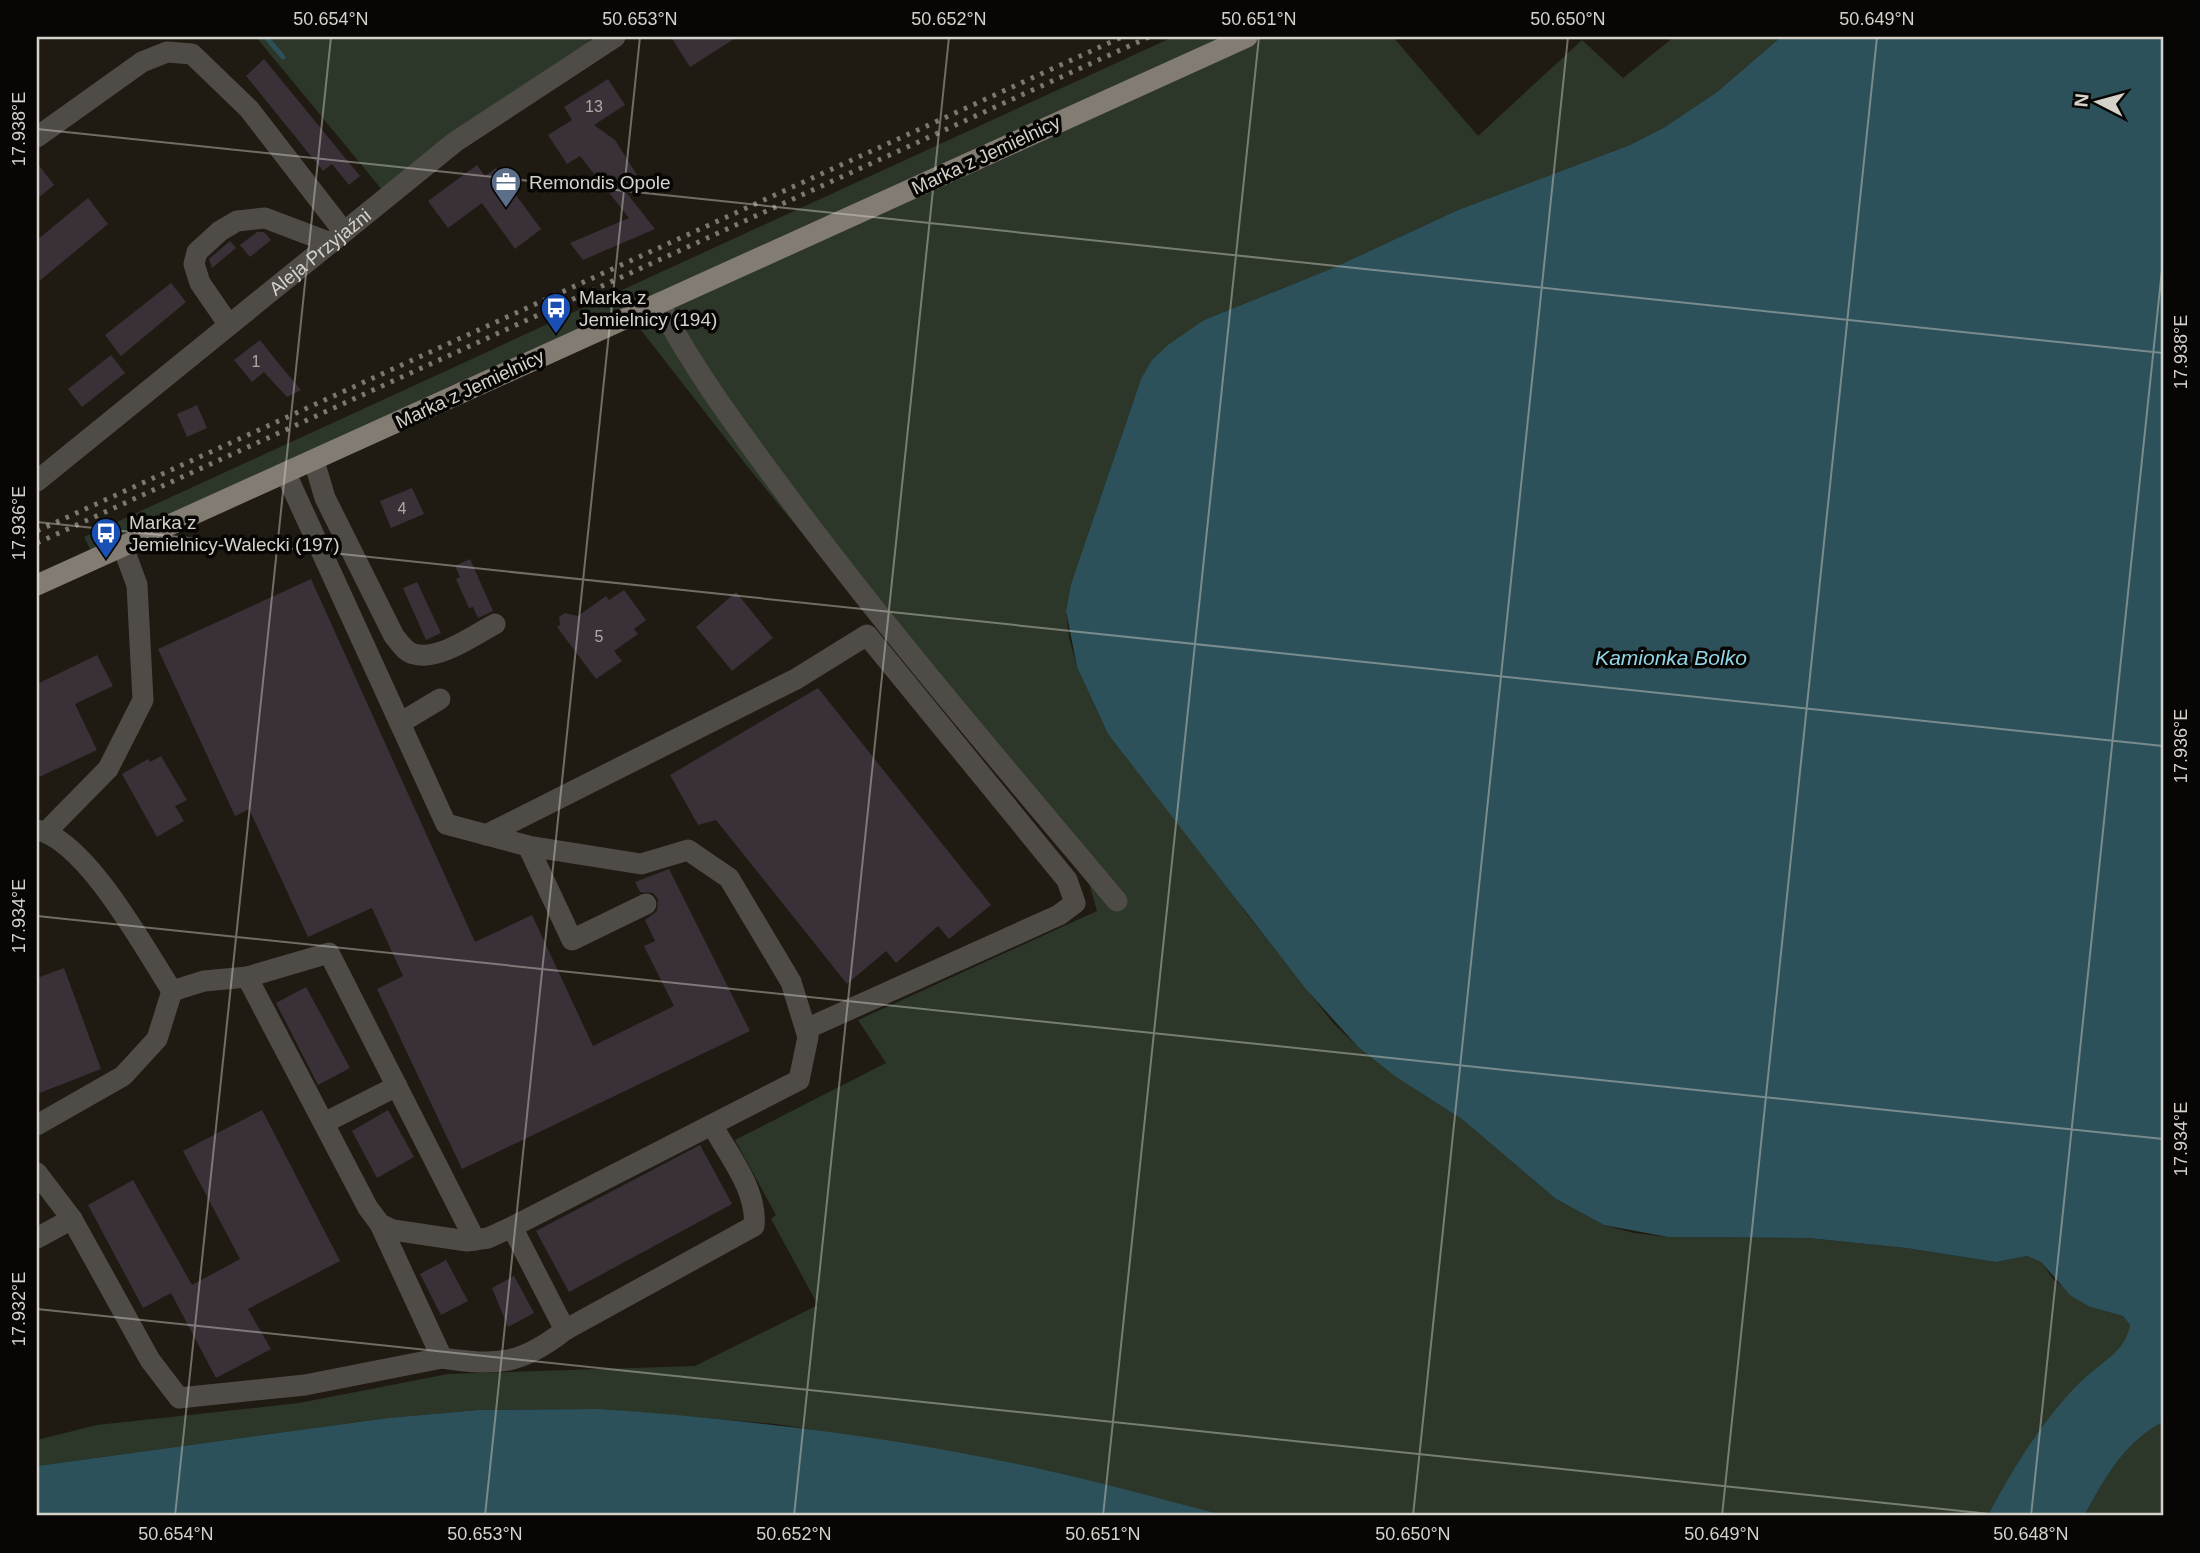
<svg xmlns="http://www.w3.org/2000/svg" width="2200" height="1553" viewBox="0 0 2200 1553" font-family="Helvetica,sans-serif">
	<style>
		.green { fill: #2d3729 }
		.water { fill: #2d515a }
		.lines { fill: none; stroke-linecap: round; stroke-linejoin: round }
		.stream { stroke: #2d515a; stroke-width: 5 }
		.building { fill: #393038 }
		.minor { stroke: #4f4c48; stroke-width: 21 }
		.major { stroke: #837c73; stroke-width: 21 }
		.rail { stroke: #7b7870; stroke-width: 5; stroke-dasharray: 3.5 7; stroke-linecap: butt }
		.ticks { fill: none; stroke: #d5d2cb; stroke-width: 2; stroke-opacity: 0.45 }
		.labels { text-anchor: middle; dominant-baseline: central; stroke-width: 7; stroke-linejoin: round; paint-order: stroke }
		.number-label { font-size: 16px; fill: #aeaaa6 }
		.street-label { font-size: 19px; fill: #d5d2cb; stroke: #080604 }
		.poi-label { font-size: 19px; fill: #d5d2cb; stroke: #080604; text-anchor: start }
		.water-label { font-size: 21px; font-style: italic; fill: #91d7e8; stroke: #080604 }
		.neatline { fill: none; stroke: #d5d2cb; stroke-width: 2.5 }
		.ticks-label { font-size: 18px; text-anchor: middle; fill: #d5d2cb }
	</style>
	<rect width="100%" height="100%" fill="#1f1b12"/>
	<!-- green -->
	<g class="green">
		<path d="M256 37H587L597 49 388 197Z"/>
		<path d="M1173 37H1393L1478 136 1582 40 1623 78 1674 37H1781L1717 92 1665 127 1630 145 1458 210 1333 268 1204 320 1141 379 1071 584 1066 611 1069 637 1077 667 1108 734 1226 882 1243 909 1334 1024 1358 1047 1396 1077 1463 1120 1556 1199 1604 1225 1634 1233 1668 1237 1807 1238 1906 1248 1996 1262 2027 1256 2041 1262 2054 1280 2090 1307 2123 1316 2130 1325 2128 1341 2030 1448 1988 1516H1228L1057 1473 941 1450 776 1424 600 1409 478 1410 388 1418 37 1466V1440L97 1425 299 1403 448 1374 695 1366 818 1305 771 1219 776 1215 735 1140 886 1063 858 1020 1097 911 1089 883 747 466 630 316 96 560 84 537Z"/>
		<path d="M2163 1422V1516H2084C2105 1478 2123 1443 2163 1422Z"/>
	</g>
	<!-- water -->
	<g class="water">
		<path d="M1781 37H2163V1422C2123 1443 2105 1478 2084 1516H1988C2011 1471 2048 1411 2087 1376 2104 1361 2126 1350 2130 1325L2123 1316 2090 1307 2070 1295 2041 1262 2027 1256 1996 1262 1906 1248 1808 1238 1668 1237 1604 1225 1556 1199 1463 1120 1396 1077 1358 1047 1305 988 1108 734 1077 667 1066 611 1071 584 1141 379 1152 360 1168 345 1204 320 1333 268 1458 210 1630 145 1665 127 1717 92Z"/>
		<path d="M600 1409C753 1420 907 1438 1058 1473 1115 1486 1172 1502 1228 1516H37V1466L388 1418 478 1410Z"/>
	</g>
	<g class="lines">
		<!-- stream -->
		<path class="stream" d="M266 37 283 57"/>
	</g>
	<!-- building -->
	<g class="building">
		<path d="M671 37H737L690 67Z"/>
		<path d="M264 59 360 176 349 185 332 164 323 171 246 76Z"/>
		<path d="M608 79 625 105 594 125 615 140 637 175 622 187 655 229 583 260 570 243 629 218 580 156 567 164 548 135 572 120 564 107Z"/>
		<path d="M37 163 54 185 37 199Z"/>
		<path d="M477 165 485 176 496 168 541 229 515 249 482 203 448 228 428 201Z"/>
		<path d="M88 198 108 224 37 283V240Z"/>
		<path d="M257 232H264L271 240 250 257 240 245Z"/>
		<path d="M230 241 236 248 212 268 209 259Z"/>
		<path d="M171 283 186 302 121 356 105 335Z"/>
		<path d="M260 340 279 364 301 390 287 397 264 372 252 382 234 360Z"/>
		<path d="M111 355 125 373 82 407 68 389Z"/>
		<path d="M197 405 207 428 187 437 177 414Z"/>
		<path d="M412 488 424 514 391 528 380 501Z"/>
		<path d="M470 559 493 611 478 618 473 607 469 608 456 579 460 577 455 566Z"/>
		<path d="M311 579 475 942 532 915 593 1046 674 1006 644 946 655 941 645 920 657 911 658 899 653 893 640 892 635 882 669 869 750 1031 462 1169 377 989 403 976 372 908 308 937 249 809 235 816 158 649Z"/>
		<path d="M417 582 441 633 426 640 403 588Z"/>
		<path d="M624 590 646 620 634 629 638 634 614 651 622 661 596 679 557 627 560 625 559 617 565 613 578 616 606 596 609 600Z"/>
		<path d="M736 592 773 638 732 671 696 627Z"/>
		<path d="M97 655 113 686 75 704 97 750 37 778V684Z"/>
		<path d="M818 688 991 905 949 939 938 926 896 963 886 951 847 984 716 820 698 825 670 775Z"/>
		<path d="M161 756 187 800 175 806 184 821 157 837 122 774 148 759 150 762Z"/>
		<path d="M64 968 101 1069 37 1094V978Z"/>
		<path d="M306 987 350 1068 318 1085 276 1003Z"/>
		<path d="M262 1110 340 1261 248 1309 271 1349 216 1378 171 1293 143 1308 88 1205 133 1180 192 1285 240 1259 183 1151Z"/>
		<path d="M388 1110 414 1157 377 1178 352 1131Z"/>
		<path d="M700 1145 732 1204 569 1292 536 1231Z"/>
		<path d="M446 1260 468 1301 441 1315 420 1274Z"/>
		<path d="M514 1276 534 1313 508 1327 492 1288Z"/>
	</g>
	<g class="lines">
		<!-- minor -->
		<g class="minor">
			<path d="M37 137 142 62 167 52 192 54 249 109 344 232"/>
			<path d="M659 303C696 375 747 441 795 506 896 641 1008 771 1117 901"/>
			<path d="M229 325 200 283 194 264 197 252 220 231 237 221 265 218 331 243"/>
			<path d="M314 461 325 498 394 636C400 643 405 652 414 654 439 661 474 635 495 624"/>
			<path id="s1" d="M37 481 455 142 615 37"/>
			<path d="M400 723 440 699"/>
			<path d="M37 830C86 840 145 949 172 991L204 981 247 977 329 953 475 1240"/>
			<path d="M46 832 108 769 143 700 137 585 123 547"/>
			<path d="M486 835 796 679 867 635 1067 880 1075 903 1059 915 806 1029"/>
			<path d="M528 846 572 940 646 904"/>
			<path d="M247 977 368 1208 380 1224 393 1230 467 1241 488 1238 512 1227 799 1080 808 1037 791 982 729 878 688 850 641 864 528 846 446 824 286 474"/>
			<path d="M324 1123 397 1086"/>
			<path d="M37 1125 123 1076 157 1039 172 991"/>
			<path d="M37 1173 72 1219 150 1360 179 1398 305 1385 442 1358"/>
			<path d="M380 1224 442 1358C497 1366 521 1365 565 1330"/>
			<path d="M512 1227 565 1330 754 1226C758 1191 728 1154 712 1125"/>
			<path d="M37 1238 72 1219"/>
		</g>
		<!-- major -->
		<path class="major" d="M37 585 1247 37"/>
		<!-- rail -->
		<g class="rail">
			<path d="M37 531 1122 37"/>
			<path d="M37 543 1149 37"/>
		</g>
	</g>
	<!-- ticks -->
	<path class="ticks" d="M37 129 2163 353M37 522 2163 746M37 916 2163 1139M37 1309 2009 1516M175 1516 331 37M485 1516 640 37M794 1516 949 37M1103 1516 1259 37M1413 1516 1568 37M1722 1516 1877 37M2031 1516 2163 260"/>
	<!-- icons -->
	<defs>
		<g id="office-pin" transform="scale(1.575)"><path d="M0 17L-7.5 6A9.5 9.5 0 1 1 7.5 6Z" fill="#5c6f8a" stroke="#080604"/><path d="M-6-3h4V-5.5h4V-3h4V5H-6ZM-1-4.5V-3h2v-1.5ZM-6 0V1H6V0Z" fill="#fff"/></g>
		<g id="bus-pin" transform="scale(1.575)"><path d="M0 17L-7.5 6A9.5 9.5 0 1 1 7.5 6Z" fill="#1a4fb4" stroke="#080604"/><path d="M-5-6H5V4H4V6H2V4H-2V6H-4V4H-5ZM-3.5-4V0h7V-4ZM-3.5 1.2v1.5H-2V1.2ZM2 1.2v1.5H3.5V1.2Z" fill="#fff"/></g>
	</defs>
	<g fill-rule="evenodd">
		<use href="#office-pin" x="506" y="182"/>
		<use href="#bus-pin" x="556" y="308"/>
		<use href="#bus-pin" x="106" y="533"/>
	</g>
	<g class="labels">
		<!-- number labels -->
		<g class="number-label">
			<text x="594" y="106">13</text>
			<text x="256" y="361">1</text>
			<text x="402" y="508">4</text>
			<text x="599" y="636">5</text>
		</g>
		<!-- street labels -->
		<g class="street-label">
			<text transform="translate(986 155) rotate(-25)">Marka z Jemielnicy</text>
			<text stroke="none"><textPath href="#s1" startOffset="364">Aleja Przyjaźni</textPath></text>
			<text transform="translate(470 389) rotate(-25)">Marka z Jemielnicy</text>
		</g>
		<!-- poi labels -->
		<g class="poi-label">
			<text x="529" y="182">Remondis Opole</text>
			<text x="579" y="297">Marka z<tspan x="579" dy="22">Jemielnicy (194)</tspan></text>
			<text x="129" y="522">Marka z<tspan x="129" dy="22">Jemielnicy-Walecki (197)</tspan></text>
		</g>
		<!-- water labels -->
		<g class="water-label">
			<text x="1671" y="657">Kamionka Bolko</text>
		</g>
	</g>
	<!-- border -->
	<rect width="2200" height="1553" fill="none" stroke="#080604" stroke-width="77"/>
	<!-- north arrow -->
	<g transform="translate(2098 102) rotate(276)" stroke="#080604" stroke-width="5" paint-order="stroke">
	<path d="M0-5L12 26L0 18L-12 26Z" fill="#d5d2cb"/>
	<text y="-10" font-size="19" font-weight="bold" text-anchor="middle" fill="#d5d2cb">N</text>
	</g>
	<rect x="38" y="38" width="2124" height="1476" class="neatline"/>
	<g class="ticks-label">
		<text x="331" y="25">50.654°N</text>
		<text x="640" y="25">50.653°N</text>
		<text x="949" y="25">50.652°N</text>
		<text x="1259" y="25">50.651°N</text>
		<text x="1568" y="25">50.650°N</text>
		<text x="1877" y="25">50.649°N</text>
		<text transform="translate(19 129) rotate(-90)" y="6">17.938°E</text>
		<text transform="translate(2181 352) rotate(-90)" y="6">17.938°E</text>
		<text transform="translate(19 523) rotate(-90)" y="6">17.936°E</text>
		<text transform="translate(2181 746) rotate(-90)" y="6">17.936°E</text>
		<text transform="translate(19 916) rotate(-90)" y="6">17.934°E</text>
		<text transform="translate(2181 1139) rotate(-90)" y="6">17.934°E</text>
		<text transform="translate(19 1309) rotate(-90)" y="6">17.932°E</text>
		<text x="176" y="1540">50.654°N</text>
		<text x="485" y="1540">50.653°N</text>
		<text x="794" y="1540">50.652°N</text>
		<text x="1103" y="1540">50.651°N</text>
		<text x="1413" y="1540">50.650°N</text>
		<text x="1722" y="1540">50.649°N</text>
		<text x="2031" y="1540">50.648°N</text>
	</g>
</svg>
